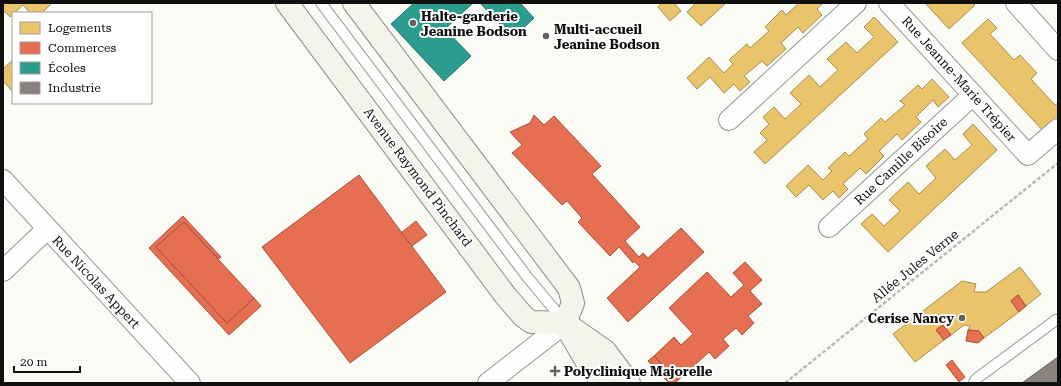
<svg xmlns="http://www.w3.org/2000/svg" width="1061" height="386" viewBox="0 0 1061 386" font-family="'Roboto Serif',serif">
	<style>
		.homes { fill: #e9c46a; stroke: #a88e4f }
		.shops { fill: #e76f51; stroke: #a6523e }
		.schools { fill: #2a9d8f; stroke: #227369 }
		.industry { fill: #8a817c; stroke: #655f5c }
		.lines { fill: none; stroke-linecap: round; stroke-linejoin: round }
		.lane-casing { stroke: #969694; stroke-width: 12 }
		.street-casing { stroke: #969694; stroke-width: 22 }
		.secondary-casing { stroke: #8c8c8a; stroke-width: 24 }
		.path { stroke: #b9b9b8; stroke-width: 2.5; stroke-dasharray: 4 2; stroke-linecap: butt }
		.lane { stroke: #fefefe; stroke-width: 10 }
		.street { stroke: #fefefe; stroke-width: 20 }
		.secondary { stroke: #f4f4ec; stroke-width: 22 }
		.poi-dot { fill: #626260; stroke: #fff; stroke-width: 1.5 }
		.labels { text-anchor: middle; dominant-baseline: central; stroke-width: 4; stroke-linejoin: round; paint-order: stroke }
		.poi-label { font-size: 13px; font-weight: bold; fill: #101010; stroke: #fff; text-anchor: start }
		.street-label { font-size: 13px; fill: #101010; stroke: #fff }
	</style>
	<rect width="100%" height="100%" fill="#fbfbf6"/>
	<!-- homes -->
	<g class="homes">
		<path d="M3 3H52L42 13H30L23 5 10 17 3 10Z"/>
		<path d="M662 3H674L681 11 670 21 658 7Z"/>
		<path d="M696 3H726L701 26 687 12Z"/>
		<path d="M799 3H823L817 9 822 15 803 33 798 27 781 43 786 49 767 66 762 61 744 76 750 82 740 91 734 84 724 93 710 77 697 89 687 78 709 57 724 73 733 64 729 60 747 44 750 48 769 31 765 27 782 10 786 15Z"/>
		<path d="M925 3H973L975 5 949 29Z"/>
		<path d="M874 17 898 42 765 164 754 152 767 140 760 133 769 124 763 117 774 107 785 119 801 104 790 93 809 75 820 87 838 70 827 59 846 42 857 53 874 37 864 27Z"/>
		<path d="M988 19 997 28 990 34 1014 60 1020 55 1037 73 1031 79 1055 105 1058 103V120L1045 133 962 43Z"/>
		<path d="M13 60V92L3 81V69Z"/>
		<path d="M932 79 949 97 938 107 933 100 916 117 921 122 902 140 897 134 879 151 884 156 866 174 860 168 843 184 848 189 839 198 833 191 823 200 809 185 796 197 786 186 808 165 823 180 832 171 828 168 845 152 849 156 868 139 864 134 881 118 885 122 905 105 900 101 918 85 922 89Z"/>
		<path d="M973 124 997 150 888 252 861 224 872 214 884 226 900 211 889 200 908 182 919 194 936 178 926 166 945 149 955 160 972 145 963 134Z"/>
		<path d="M1020 267 1041 294 1026 306 1018 295 1011 301 1019 312 984 338 979 331 968 330 970 326 964 325 951 335 943 325 936 330 944 340 915 362 893 334 962 281 976 284 974 292H986Z"/>
	</g>
	<!-- shops -->
	<g class="shops">
		<path d="M534 115 544 125 554 116 601 166 592 174 640 227 625 241 639 257 643 253 648 258 681 228 704 252 628 322 607 298 640 267 634 261 633 263 619 247 610 256 578 222 582 218 567 201 562 205 512 153 522 145 510 132 530 123Z"/>
		<path d="M359 175 446 292 350 363 262 247Z"/>
		<path d="M183 216 221 257 218 259 184 222 156 247 227 323 254 298 261 306 229 335 149 248Z"/>
		<path d="M416 221 427 235 412 246 401 233Z"/>
		<path d="M184 222 254 298 227 323 156 247Z"/>
		<path d="M745 262 762 280 750 291 762 304 748 316 754 323 742 335 736 328 723 339 729 346 715 359 709 352 675 383H669L660 374 666 369 654 356 674 337 681 345 693 334 669 308 707 272 731 297 744 285 733 273Z"/>
		<path d="M1018 295 1026 306 1019 312 1011 301Z"/>
		<path d="M943 325 951 335 944 340 936 330Z"/>
		<path d="M968 330 979 331 984 338 978 343 966 341Z"/>
		<path d="M654 356 666 369 660 374 648 361Z"/>
		<path d="M952 360 965 377 959 382 946 365Z"/>
	</g>
	<!-- schools -->
	<g class="schools">
		<path d="M414 3H473L445 29 471 56 444 81 391 24Z"/>
		<path d="M480 3H520L534 18 513 38Z"/>
	</g>
	<!-- industry -->
	<path class="industry" d="M1058 357V383H1022Z"/>
	<g class="lines">
		<!-- lane casing -->
		<g class="lane-casing">
			<g id="lane">
				<path d="M321 3 528 278 564 321"/>
				<path d="M974 383 976 379 1056 320"/>
			</g>
		</g>
		<!-- street casing -->
		<g class="street-casing">
			<g id="street">
				<path d="M889 3 1028 155 1058 129"/>
				<path d="M1016 3 1058 50"/>
				<path d="M729 120 856 3"/>
				<path d="M3 180 190 383"/>
				<path d="M829 227 973 95"/>
				<path d="M3 271 47 229"/>
				<path d="M488 383 565 323"/>
			</g>
		</g>
		<!-- secondary casing -->
		<g class="secondary-casing">
			<g id="secondary">
				<path d="M287 3 505 295 523 316 531 322 565 323 605 351 629 383"/>
				<path d="M354 3 569 288 573 303 565 323"/>
				<path d="M567 328 588 364 603 383"/>
			</g>
		</g>
		<!-- path -->
		<path class="path" d="M785 383 1058 163"/>
		<!-- lane -->
		<use href="#lane" class="lane"/>
		<!-- street -->
		<use href="#street" class="street"/>
		<!-- secondary -->
		<use href="#secondary" class="secondary"/>
	</g>
	<!-- markers -->
	<g class="poi-dot">
		<circle cx="413" cy="23" r="4"/>
		<circle cx="546" cy="36" r="4"/>
		<circle cx="962" cy="318" r="4"/>
		<path d="M553 365h4v4h4v4h-4v4h-4v-4h-4v-4h4z"/>
	</g>
	<g class="labels">
		<!-- poi labels -->
		<g class="poi-label">
			<text x="421" y="16">Halte-garderie<tspan x="421" dy="15">Jeanine Bodson</tspan></text>
			<text x="554" y="29">Multi-accueil<tspan x="554" dy="15">Jeanine Bodson</tspan></text>
			<text x="954" y="318" text-anchor="end">Cerise Nancy</text>
			<text x="564" y="371">Polyclinique Majorelle</text>
		</g>
		<!-- street labels -->
		<g class="street-label">
			<text transform="translate(959 79) rotate(48)">Rue Jeanne-Marie Trépier</text>
			<text transform="translate(901 161) rotate(-43)">Rue Camille Bisoire</text>
			<text transform="translate(418 177) rotate(53)">Avenue Raymond Pinchard</text>
			<text transform="translate(915 266) rotate(-39)">Allée Jules Verne</text>
			<text transform="translate(96 282) rotate(47)">Rue Nicolas Appert</text>
		</g>
	</g>
	<!-- border -->
	<rect width="1061" height="386" fill="none" stroke="#101010" stroke-width="8"/>
	<!-- legend -->
	<rect x="12" y="12" width="140" height="92" fill="#ffffff" stroke="#9f9f9f"/>
	<rect x="20" y="22" width="20" height="12" fill="#e9c46a" stroke="#9f9f9f"/>
	<text x="48" y="32" font-size="12" fill="#101010">Logements</text>
	<rect x="20" y="42" width="20" height="12" fill="#e76f51" stroke="#9f9f9f"/>
	<text x="48" y="52" font-size="12" fill="#101010">Commerces</text>
	<rect x="20" y="62" width="20" height="12" fill="#2a9d8f" stroke="#9f9f9f"/>
	<text x="48" y="72" font-size="12" fill="#101010">Écoles</text>
	<rect x="20" y="82" width="20" height="12" fill="#8a817c" stroke="#9f9f9f"/>
	<text x="48" y="92" font-size="12" fill="#101010">Industrie</text>
	<!-- scale -->
	<path d="M14 366v6h66v-6" fill="none" stroke="#101010" stroke-width="2"/>
	<text x="20" y="366" font-size="12" fill="#101010" stroke="#ffffff" stroke-width="3" paint-order="stroke">20 m</text>
</svg>
